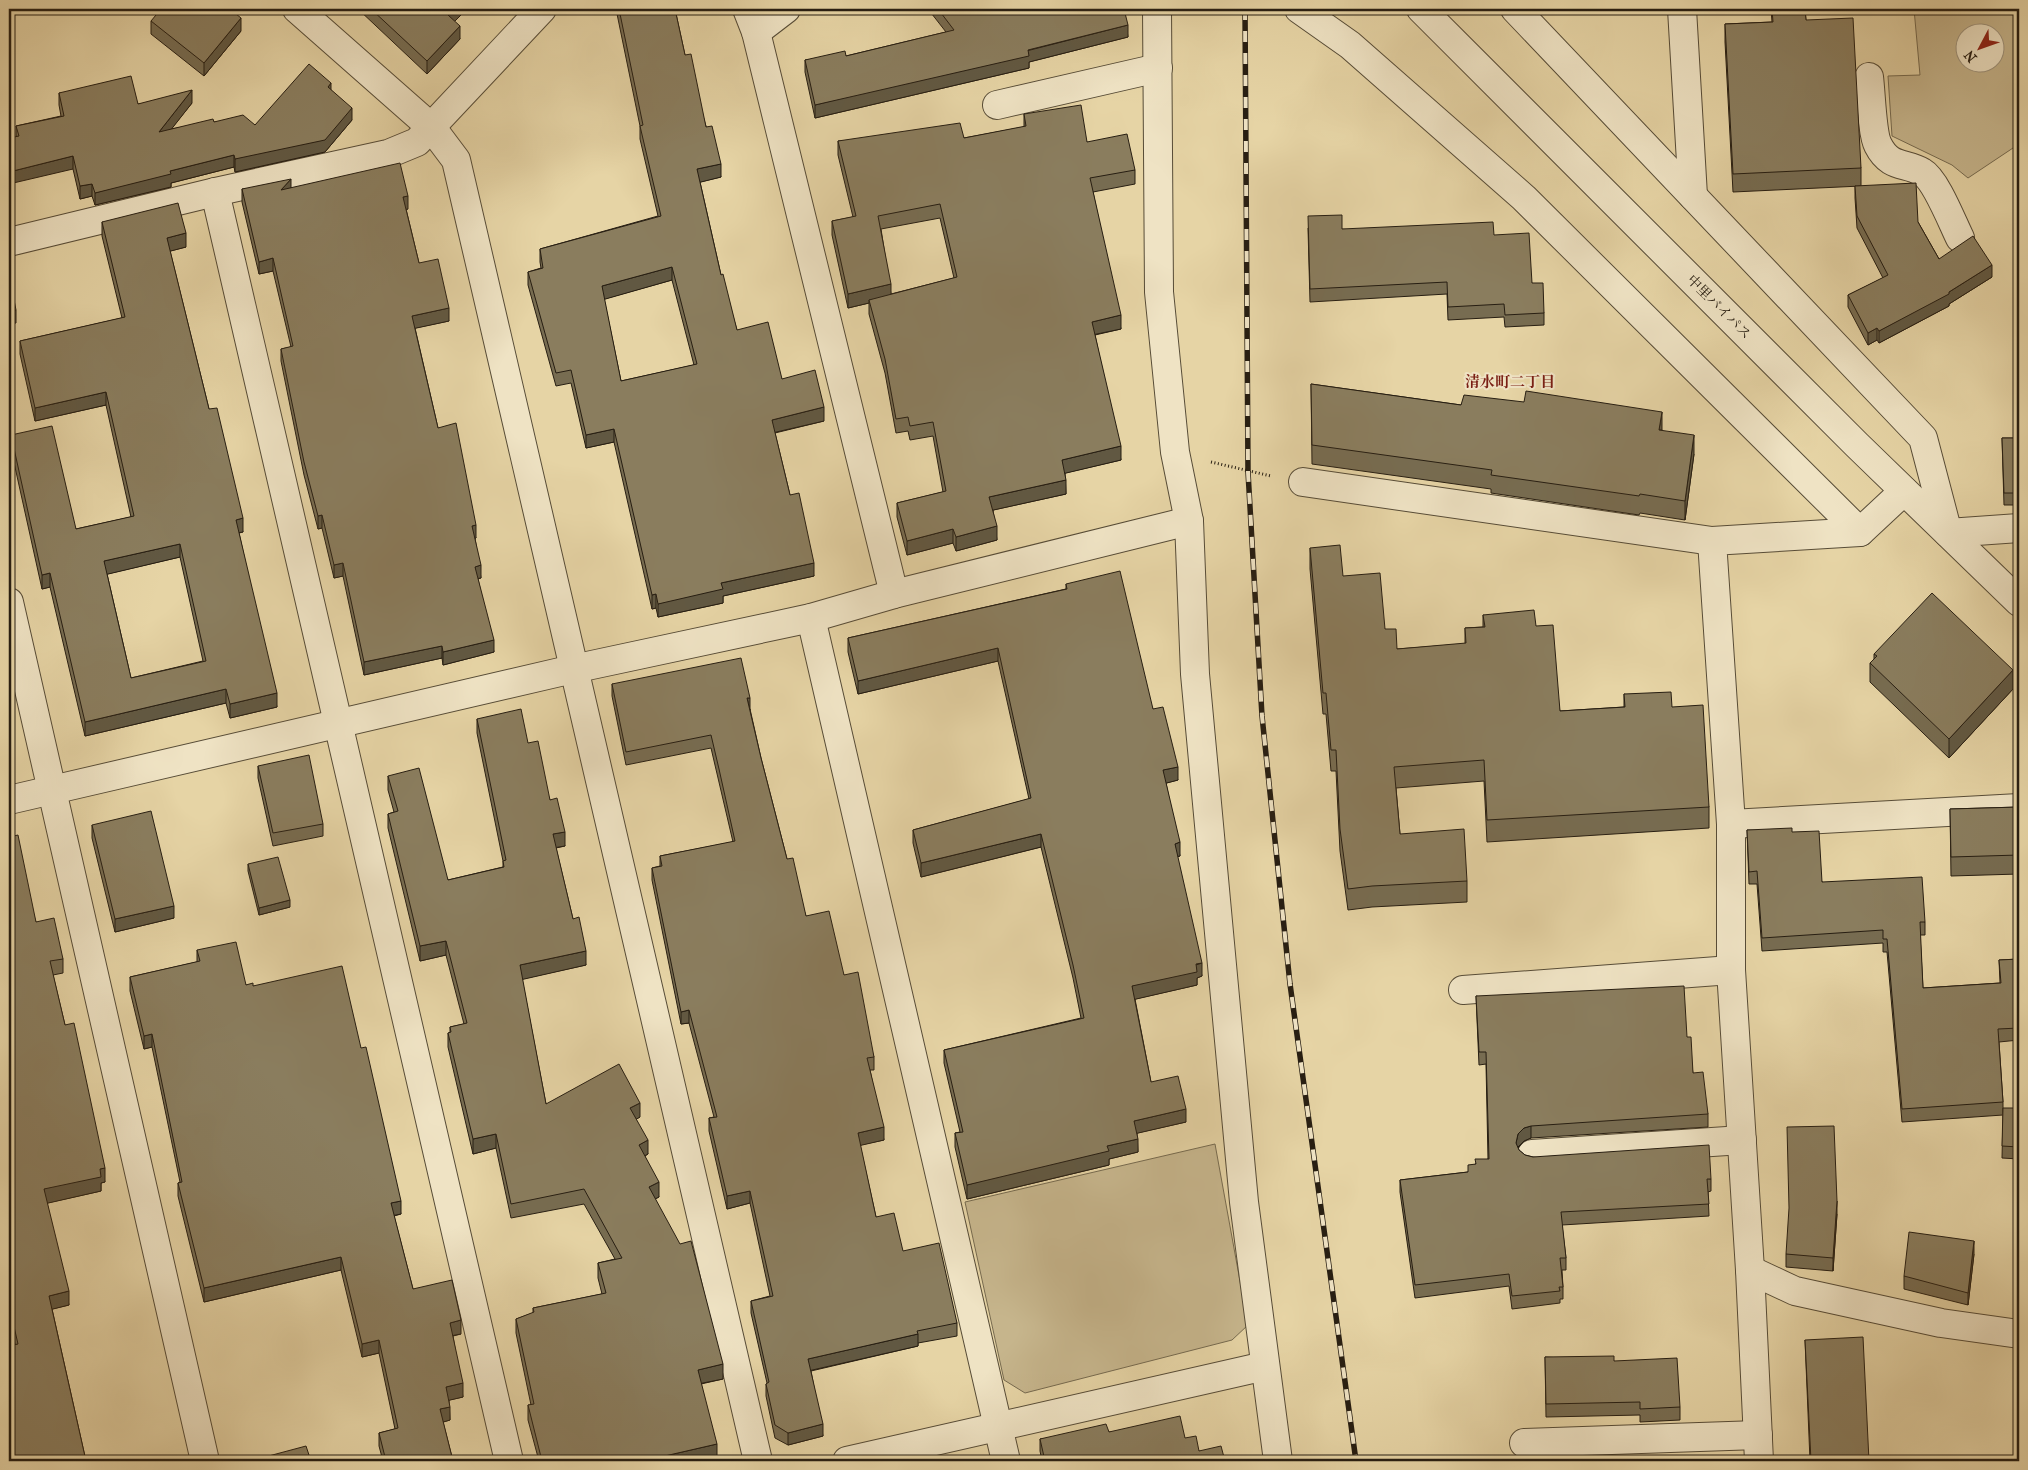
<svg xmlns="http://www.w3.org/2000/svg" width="2028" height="1470" viewBox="0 0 2028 1470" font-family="'IM FELL French Canon','Noto Serif JP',serif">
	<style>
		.green { fill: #c6b58c; stroke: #766a4f; fill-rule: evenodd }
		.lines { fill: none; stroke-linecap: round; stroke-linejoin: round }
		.minor-casing { stroke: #574c37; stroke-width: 30 }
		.path { stroke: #271e12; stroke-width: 3; stroke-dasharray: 1 2.5; stroke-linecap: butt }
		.minor { stroke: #efe3c4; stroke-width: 28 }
		.rail-casing { stroke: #271e12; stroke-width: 5.5 }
		.rail { stroke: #efe3c4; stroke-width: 4; stroke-dasharray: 11; stroke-linecap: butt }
		.wall { fill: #776c51; stroke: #271e12; fill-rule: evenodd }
		.shaded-wall { fill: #615842; stroke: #271e12 }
		.building { fill: #8a7d5e; stroke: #271e12; fill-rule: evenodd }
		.labels { text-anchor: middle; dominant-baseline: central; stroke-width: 4; stroke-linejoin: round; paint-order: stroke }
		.street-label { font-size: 14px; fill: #271e12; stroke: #efe3c4 }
		.neighbourhood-label { font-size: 15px; font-weight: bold; fill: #7a1f14; stroke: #efe3c4 }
	</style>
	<rect width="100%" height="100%" fill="#e6d4a5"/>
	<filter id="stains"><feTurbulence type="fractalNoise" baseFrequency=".004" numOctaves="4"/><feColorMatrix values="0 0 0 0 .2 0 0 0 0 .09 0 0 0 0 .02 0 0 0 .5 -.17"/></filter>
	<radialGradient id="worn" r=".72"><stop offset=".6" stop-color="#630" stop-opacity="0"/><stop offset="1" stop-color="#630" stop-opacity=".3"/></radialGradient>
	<!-- green -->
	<g class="green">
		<path d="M1914 9H2019V144L1968 178 1952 165 1892 136 1888 76 1920 75ZM1966 32H1996V62H1966Z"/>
		<path d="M1215 1144 1248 1325 1232 1340 1025 1393 1004 1380 965 1202Z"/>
	</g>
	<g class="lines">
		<!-- minor casing -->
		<g class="minor-casing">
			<g id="minor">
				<path d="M297 9 432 128 456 160 758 1461"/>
				<path d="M747 9 756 32 894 594"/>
				<path d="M1157 9 1159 292 1175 452 1189 521 1195 674 1244 1202 1278 1461"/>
				<path d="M1299 9 1350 45 1524 198 1860 532"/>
				<path d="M1421 9 1857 445 2019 602"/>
				<path d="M1515 9 1923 438 1948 533 2019 528"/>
				<path d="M1682 9 1693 196"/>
				<path d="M756 32 786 9"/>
				<path d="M1869 77C1871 92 1872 134 1878 145 1890 169 1906 162 1922 172 1936 180 1952 222 1960 238"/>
				<path d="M997 105 1158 68"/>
				<path d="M215 192 509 1461"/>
				<path d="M9 242 215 192 388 154 417 142 542 9"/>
				<path d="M1303 482 1712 541"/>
				<path d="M9 602 205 1461"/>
				<path d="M811 618 1006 1461"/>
				<path d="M9 800 573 669 811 618 894 594 1189 521"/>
				<path d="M1731 824 2019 808"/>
				<path d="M1463 990 1731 970"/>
				<path d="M1532 1154 1742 1140"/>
				<path d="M1750 1270 1795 1291 1941 1323 2019 1334"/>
				<path d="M1524 1443 1758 1435"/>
				<path d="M847 1461 1265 1366"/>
				<path d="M1759 1461 1750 1270 1731 970V824L1712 541 1860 532 1904 491"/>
			</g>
		</g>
		<!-- path -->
		<path class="path" d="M1211 462 1271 476"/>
		<!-- minor -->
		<use href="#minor" class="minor"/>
		<!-- rail casing -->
		<g class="rail-casing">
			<path id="rail" d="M1245 9 1248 472 1262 716 1290 984 1356 1461"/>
		</g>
		<!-- rail -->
		<use href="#rail" class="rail"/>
	</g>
	<!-- wall -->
	<g class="wall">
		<path d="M358 9H467L454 21 460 39 427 74Z"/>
		<path d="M616 9H675L685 55 721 177 700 182 721 275 737 330 782 379 824 421 775 433 790 495 814 576 723 596V603L658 617 656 608 652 609 614 442 586 448 571 383 556 386 528 285V272L541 268 540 262V249L658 216 640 139V126ZM672 280 694 365 621 381 604 299Z"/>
		<path d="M928 9H1124L1128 37 1029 62V68L815 118 805 72V60L846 56 946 32Z"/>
		<path d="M1771 9H1805L1806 20 1861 168V186L1733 192 1725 42V24L1772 22Z"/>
		<path d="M151 21 241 31 204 76 151 34Z"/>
		<path d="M331 90 352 120 325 152 235 172 234 167 171 183V187L95 205 92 196 80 199 73 169 16 136V126L61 116 59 105V93L138 104 192 103 171 129 214 122 255 125Z"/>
		<path d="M1024 114 1087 142 1135 170V184L1093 192 1121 329 1095 335 1121 460 1065 473 1066 494 993 510 997 540 956 551 953 543 907 555 897 517V503L943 492 933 436 910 440 908 431 896 433 885 373 869 314V303L848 308 832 235V221L853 217 838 155V141L964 138 1024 127ZM940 218 954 278 891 294 881 229Z"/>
		<path d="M1855 186 1918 222 1939 259 1992 277 1949 304V306L1879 343 1877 340 1868 345 1848 307V295L1883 278 1857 228 1855 198Z"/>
		<path d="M291 188 408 209H406L419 263 449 321 415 328 438 428 476 538H475L481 578 478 579 494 652 443 665 442 658 364 675 343 576 334 578 322 528 318 529 304 475 281 361V349L291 347 273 271 259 274 242 202V189Z"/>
		<path d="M102 222 186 247 170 251 209 409 243 532 239 533 277 707 230 718 226 703 85 736 50 587 42 589 11 449V435L76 529 131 517 106 405 35 421 20 354V341L122 318 102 236ZM180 557 203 661 131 678 107 574Z"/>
		<path d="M1308 228 1494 235 1532 283 1544 313V325L1505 327 1504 317 1448 320 1447 294 1310 302Z"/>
		<path d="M1311 384 1461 405 1662 430 1694 454 1685 520 1640 513 1639 515 1491 493V489L1312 464Z"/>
		<path d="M2002 438H2019V505H2004Z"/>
		<path d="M1310 548 1343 576 1385 629 1397 649 1465 644V628L1483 627V615L1536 626 1560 711 1624 707V694L1672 707 1709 807V828L1487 842 1484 781 1396 788 1400 834 1467 881V902L1372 907 1348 910 1340 851 1336 771H1331L1326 714H1323L1310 569Z"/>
		<path d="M1066 584 1153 709 1178 780 1166 783 1180 856 1177 857 1202 976 1197 978V985L1135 999 1151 1082 1186 1122 1137 1133 1138 1152 1109 1159V1165L967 1199 955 1147V1133L960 1132 944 1063V1050L1081 1018 1073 978 1041 847 921 877 913 843V830L1029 799 998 661 858 694 848 652V638L1066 589Z"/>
		<path d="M1874 654 2013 689 1949 758 1870 682V663L1874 659Z"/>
		<path d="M612 684 750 709 761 758 787 859 806 916 844 975 874 1057V1070H870L884 1140 860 1145 876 1217 957 1323V1336L918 1343V1346L811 1371 823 1436 788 1445 775 1438 766 1396V1384L767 1383 751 1313V1301L770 1296 750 1203 727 1209 709 1131V1118L714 1117 689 1023 681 1024 652 880V868L660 866V856L733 842 711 748 626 765 612 696Z"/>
		<path d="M477 719 528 743 550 800 565 846 556 848 573 919 586 965 522 979 546 1104 640 1117 636 1119 648 1154 645 1156 659 1197 655 1199 723 1379 701 1384 717 1458 704 1461H539L528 1420V1405H531L516 1333V1319L533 1313V1308L602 1294 598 1278V1263L615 1259 584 1204 511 1218 496 1148 473 1154 448 1047V1033H450V1027L464 1024 446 955 420 961 388 828V814L394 812 388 790V776L448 880 503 867V861L477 733Z"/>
		<path d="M258 766 323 824V836L273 846 258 778Z"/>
		<path d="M2019 807V874L1951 876 1950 809Z"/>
		<path d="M92 825 174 918 115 932 92 838Z"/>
		<path d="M1747 830 1792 832 1822 882 1925 922V935H1920L1923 988 2000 983 1999 960 2019 959V1040L1999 1042 2003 1102V1114L2019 1108V1159L2002 1158 2003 1115 1902 1122 1887 952H1883V943L1762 951 1757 884H1749Z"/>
		<path d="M9 837 36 922 63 959V973L53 975 65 1025 105 1182 101 1183V1191L47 1203 69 1305 52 1309 86 1461 15 1344 9 1320Z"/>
		<path d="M248 864 290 907 259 915 248 871Z"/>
		<path d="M197 950 246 985 253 986 361 1048 401 1214 394 1216 413 1289 461 1334 453 1336 463 1397 449 1400 450 1420 443 1422 453 1461H383L379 1446V1433L395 1429 379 1353 362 1357 341 1270 204 1302 178 1196V1183L180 1182 152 1047 144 1049 130 991V977L197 962Z"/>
		<path d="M1476 996 1687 1037 1693 1073 1708 1114V1127L1531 1138 1524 1141 1518 1148 1519 1150 1525 1155 1533 1157 1711 1179V1191L1708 1192 1709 1216 1562 1225 1566 1258V1270H1562L1563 1287V1299H1560V1303L1512 1309 1509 1286 1415 1298 1400 1192V1180L1468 1172 1475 1164 1488 1159 1486 1064 1479 1065Z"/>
		<path d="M1837 1214 1833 1271 1786 1267V1254Z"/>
		<path d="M1974 1254 1968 1305 1904 1289V1276Z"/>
		<path d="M1805 1340 1869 1461H1810Z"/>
		<path d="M1545 1357 1614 1361 1680 1407V1420L1640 1422V1415L1546 1417Z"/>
		<path d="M1109 1432 1185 1438 1199 1451 1225 1461H1042L1040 1451V1439Z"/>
	</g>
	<!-- shaded-wall -->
	<g class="shaded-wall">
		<path d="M454 9H467L448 28V15Z"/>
		<path d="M241 18V31L204 76V63Z"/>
		<path d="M1128 25V37L1029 62V68L815 118V105Z"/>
		<path d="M460 26V39L427 74V61Z"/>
		<path d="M331 83V95L328 87Z"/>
		<path d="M192 90V103L159 145V132Z"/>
		<path d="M352 108V120L325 152 235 172V159Z"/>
		<path d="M234 155V167L171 183V187L95 205V193L170 171Z"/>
		<path d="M73 156V169L9 184V172Z"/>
		<path d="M721 164V177L697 183V169Z"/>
		<path d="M291 179V191L281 190Z"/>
		<path d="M92 184V196L80 199V186Z"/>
		<path d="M408 196V209L403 210V197Z"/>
		<path d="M186 233V247L167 252V238Z"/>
		<path d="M273 258V271L259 274V262Z"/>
		<path d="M1992 265V277L1949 304V306L1879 343V331L1949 292Z"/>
		<path d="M672 267V280L602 300V286Z"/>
		<path d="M891 284V298L869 300V303L848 308V294Z"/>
		<path d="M449 308V321L412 329V316Z"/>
		<path d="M16 310V323L9 324V312Z"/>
		<path d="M1121 315V329L1092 335V322Z"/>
		<path d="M1877 328V340L1868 345V333Z"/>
		<path d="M106 392V405L35 421V408Z"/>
		<path d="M824 407V421L772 433V420Z"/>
		<path d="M1662 412V430H1659Z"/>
		<path d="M614 429V442L586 448V435Z"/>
		<path d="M1694 435V454L1685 520V501Z"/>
		<path d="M1121 446V460L1062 474V460Z"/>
		<path d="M1066 480V494L989 511V497Z"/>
		<path d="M322 515V528L318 529V516Z"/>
		<path d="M243 518V532L236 533V520Z"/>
		<path d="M476 525V538L472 539V526Z"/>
		<path d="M997 526V540L956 551V537Z"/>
		<path d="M953 529V543L907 555V541Z"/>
		<path d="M180 544V557L104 575V561Z"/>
		<path d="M343 563V576L334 578V565Z"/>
		<path d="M814 563V576L723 596V603L658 617V604L721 583Z"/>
		<path d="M481 565V578L475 579V567Z"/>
		<path d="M50 573V587L42 589V575Z"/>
		<path d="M656 594V608L652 609V595Z"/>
		<path d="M494 640V652L443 665V652Z"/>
		<path d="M442 646V658L364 675V662Z"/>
		<path d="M998 648V661L858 694V681Z"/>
		<path d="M2013 670V689L1949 758V739Z"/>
		<path d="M226 689V703L85 736V722Z"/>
		<path d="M277 693V707L230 718V704Z"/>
		<path d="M747 698H750V710Z"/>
		<path d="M13 744V759L9 764V749Z"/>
		<path d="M1178 767V780L1163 784V770Z"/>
		<path d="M565 832V846L553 848V834Z"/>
		<path d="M1041 834V847L921 877V863Z"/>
		<path d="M1180 842V856L1175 857V844Z"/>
		<path d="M290 900V907L259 915V908Z"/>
		<path d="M174 906V918L115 932V919Z"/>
		<path d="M446 941V955L420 961V946Z"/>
		<path d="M586 951V965L520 980V965Z"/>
		<path d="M1202 963V976L1197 978V985L1132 1000V986Z"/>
		<path d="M689 1010V1023L681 1024V1012Z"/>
		<path d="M152 1034V1047L144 1049V1036Z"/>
		<path d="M640 1103V1117L630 1123V1108Z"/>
		<path d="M1186 1109V1122L1134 1134V1121Z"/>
		<path d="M1531 1126V1138L1524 1141 1518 1147 1516 1156V1143L1518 1134 1524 1128Z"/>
		<path d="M884 1127V1140L858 1146V1133Z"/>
		<path d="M496 1134V1148L473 1154V1139Z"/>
		<path d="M1138 1139V1152L1109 1159V1165L967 1199V1185L1107 1146Z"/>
		<path d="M648 1140V1154L639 1159V1145Z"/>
		<path d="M105 1168V1182L101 1183V1191L44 1204V1189L100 1169Z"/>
		<path d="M659 1182V1197L649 1202V1187Z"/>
		<path d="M750 1191V1203L727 1209V1196Z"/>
		<path d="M401 1201V1214L391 1216V1203Z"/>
		<path d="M1837 1201V1214L1833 1271V1258Z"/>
		<path d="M1974 1241V1254L1968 1305V1293Z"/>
		<path d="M341 1257V1270L204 1302V1288Z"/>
		<path d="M69 1291V1305L49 1310V1296Z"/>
		<path d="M461 1320V1334L450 1336V1323Z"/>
		<path d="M918 1334V1346L808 1371V1359Z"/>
		<path d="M379 1340V1353L362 1357V1344Z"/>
		<path d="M723 1364V1379L698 1384V1370Z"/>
		<path d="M463 1383V1397L446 1401V1387Z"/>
		<path d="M450 1407V1420L440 1423V1409Z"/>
		<path d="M823 1424V1436L788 1445V1433Z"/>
		<path d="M717 1444V1458L704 1461H643Z"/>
		<path d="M640 1457V1461H624Z"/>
	</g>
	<!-- building -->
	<g class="building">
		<path d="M161 9H230L241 18 204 63 151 21Z"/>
		<path d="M371 9H454L448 15 460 26 427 61Z"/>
		<path d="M619 9H675L685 55 691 54 706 127 712 126 721 164 697 169 721 275 723 274 737 330 768 322 782 379 815 370 824 407 772 420 790 495 799 493 814 563 721 583 723 589 658 604 656 594 652 595 614 429 586 435 571 370 556 373 528 272 543 268 540 249 661 216 640 126 643 125ZM672 267 697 364 621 381 602 286Z"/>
		<path d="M938 9H1124L1128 25 1028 50 1029 56 815 105 805 60 845 51 846 56 954 30Z"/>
		<path d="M1772 9H1805L1806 20 1853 18 1861 168 1733 174 1725 24 1773 22Z"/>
		<path d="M309 64 331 83 328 87 352 108 325 140 235 159 234 155 170 171 171 174 95 193 92 184 80 186 73 156 9 172V138L19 136 16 126 64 116 59 93 131 76 138 104 192 90 159 132 213 119 214 122 243 115 255 125Z"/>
		<path d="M1081 105 1087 142 1127 134 1135 170 1090 178 1121 315 1092 322 1121 446 1062 460 1066 480 989 497 997 526 956 537 953 529 907 541 897 503 946 491 933 422 910 426 908 417 896 419 885 359 869 300 957 277 940 204 878 216 891 284 848 294 832 221 856 216 838 141 960 123 964 138 1026 126 1024 114Z"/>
		<path d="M400 163 408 196 403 197 419 263 438 259 449 308 412 316 438 428 456 423 476 525 472 526 481 565 475 567 494 640 443 652 442 646 364 662 343 563 334 565 322 515 318 516 304 462 281 349 293 346 273 258 259 262 242 189 291 179 281 190Z"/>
		<path d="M1916 183 1918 222 1939 259 1973 236 1992 265 1949 292V294L1879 331 1877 328 1868 333 1848 295 1888 275 1857 216 1855 186Z"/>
		<path d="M178 203 186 233 167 238 209 409 217 408 243 518 236 520 277 693 230 704 226 689 85 722 50 573 42 575 11 435 52 426 76 529 134 516 106 392 35 408 20 341 125 317 102 222ZM180 544 206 661 131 678 104 561Z"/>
		<path d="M1342 215V229L1493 222 1494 235 1529 233 1532 283H1543L1544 313 1505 315 1504 304 1448 307 1447 282 1310 289 1308 216Z"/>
		<path d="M9 274 16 310 9 312Z"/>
		<path d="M1311 384 1461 405 1464 395 1524 402 1526 391 1662 412 1659 430 1694 435 1685 501 1640 494 1639 496 1491 475 1492 470 1312 445Z"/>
		<path d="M2002 438H2019V493H2004Z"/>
		<path d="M1340 545 1343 576 1380 573 1385 629H1396L1397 649 1466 643 1465 628 1485 627 1483 615 1534 610 1536 626 1553 625 1560 711 1625 707 1624 694 1671 692 1672 707 1703 705 1709 807 1487 820 1484 760 1394 767 1400 834 1464 829 1467 881 1372 886 1348 889 1340 829 1336 750H1331L1326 693H1323L1310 548Z"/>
		<path d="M1120 571 1153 709 1163 707 1178 767 1163 770 1180 842 1175 844 1202 963 1196 964 1197 972 1132 986 1151 1082 1178 1076 1186 1109 1134 1121 1138 1139 1107 1146 1109 1151 967 1185 955 1133 963 1132 944 1050 1084 1018 1073 965 1041 834 921 863 913 830 1031 798 998 648 858 681 848 638 1067 589 1066 584Z"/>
		<path d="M1932 593 2013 670 1949 739 1870 663 1877 656 1874 654Z"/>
		<path d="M741 658 750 698H747L761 758 787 859 793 858 806 916 829 911 844 975 858 972 874 1057 867 1058 884 1127 858 1133 876 1217 894 1213 903 1251 939 1243 957 1323 917 1331 918 1334 808 1359 823 1424 788 1433 775 1425 766 1384 769 1382 751 1301 773 1296 750 1191 727 1196 709 1118 717 1117 689 1010 681 1012 652 868 662 866 660 856 735 841 719 769 711 735 626 752 612 684Z"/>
		<path d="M521 709 528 743 538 741 550 800 557 798 565 832 553 834 573 919 579 917 586 951 520 965 546 1104 619 1064 640 1103 630 1108 648 1140 639 1145 659 1182 649 1187 680 1244 691 1241 723 1364 698 1370 717 1444 643 1461H641L640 1457 624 1461H542L528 1405 534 1404 516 1319 534 1312 533 1308 606 1293 598 1263 622 1258 584 1189 511 1204 496 1134 473 1139 448 1033 451 1032 450 1027 467 1023 446 941 420 946 388 814 398 811 388 776 419 768 448 880 504 867 503 861 506 860 477 719Z"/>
		<path d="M9 727 13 744 9 749Z"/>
		<path d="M309 755 323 824 273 833 258 766Z"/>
		<path d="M2019 807V855L1951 857 1950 809Z"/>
		<path d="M151 811 174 906 115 919 92 825Z"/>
		<path d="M1792 828V832L1819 831 1822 882 1922 877 1925 922H1920L1923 988 2001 983 1999 960 2019 959V1028L1998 1029 2003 1102 1902 1109 1887 939H1883V930L1762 938 1757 871 1749 872 1747 830Z"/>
		<path d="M18 835 36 922 54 918 63 959 50 961 65 1025 74 1023 105 1168 100 1169 101 1177 44 1189 69 1291 49 1296 86 1461H9V1346L18 1344 9 1305V837Z"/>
		<path d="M278 857 290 900 259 908 248 864Z"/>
		<path d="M236 942 246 985 253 983V986L342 966 361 1048 366 1047 401 1201 391 1203 413 1289 452 1280 461 1320 450 1323 463 1383 446 1387 450 1407 440 1409 453 1461H386L379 1433 398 1428 379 1340 362 1344 341 1257 204 1288 178 1183 182 1182 152 1034 144 1036 130 977 200 961 197 950Z"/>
		<path d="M1684 986 1687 1037H1691L1693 1073 1703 1072 1708 1114 1531 1126 1524 1128 1518 1134 1516 1143 1519 1150 1525 1155 1533 1157 1709 1145 1711 1179H1707L1709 1204 1561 1212 1566 1258H1560L1563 1287H1559L1560 1291 1512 1296 1509 1274 1415 1285 1400 1180 1468 1172V1165L1476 1164 1475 1159H1489L1486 1052H1479L1476 996Z"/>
		<path d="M2003 1108H2019V1147L2002 1146Z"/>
		<path d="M1834 1126 1837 1201 1833 1258 1786 1254 1789 1208 1787 1127Z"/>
		<path d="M1909 1232 1974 1241 1968 1293 1904 1276Z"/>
		<path d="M1863 1337 1869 1461H1811L1805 1340Z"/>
		<path d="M1614 1356V1361L1677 1358 1680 1407 1640 1409V1402L1546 1404 1545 1357Z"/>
		<path d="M1180 1416 1185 1438 1196 1436 1199 1451 1221 1446 1225 1461H1045L1040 1439 1106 1424 1109 1432Z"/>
		<path d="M306 1446 311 1461H250Z"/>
	</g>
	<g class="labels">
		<!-- street labels -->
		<g class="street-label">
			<text transform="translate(1719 307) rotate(45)">中里バイパス</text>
		</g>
		<!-- neighbourhood labels -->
		<g class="neighbourhood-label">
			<text x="1510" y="382">清水町二丁目</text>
		</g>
	</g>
	<!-- margin -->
	<rect width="2028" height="1470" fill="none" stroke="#e6d4a5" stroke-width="30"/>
	<rect x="10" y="10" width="2008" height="1450" fill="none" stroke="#271e12" stroke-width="2.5"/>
	<rect x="15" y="15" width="1998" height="1440" fill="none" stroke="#271e12"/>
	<!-- north arrow -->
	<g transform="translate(1980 48) rotate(229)"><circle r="24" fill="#efe3c4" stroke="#9f947d"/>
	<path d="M0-4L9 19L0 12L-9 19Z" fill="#8f2418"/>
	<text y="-8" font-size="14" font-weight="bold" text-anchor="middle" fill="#271e12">N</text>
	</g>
	<rect width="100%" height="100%" filter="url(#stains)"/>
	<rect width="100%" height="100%" fill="url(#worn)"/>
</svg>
